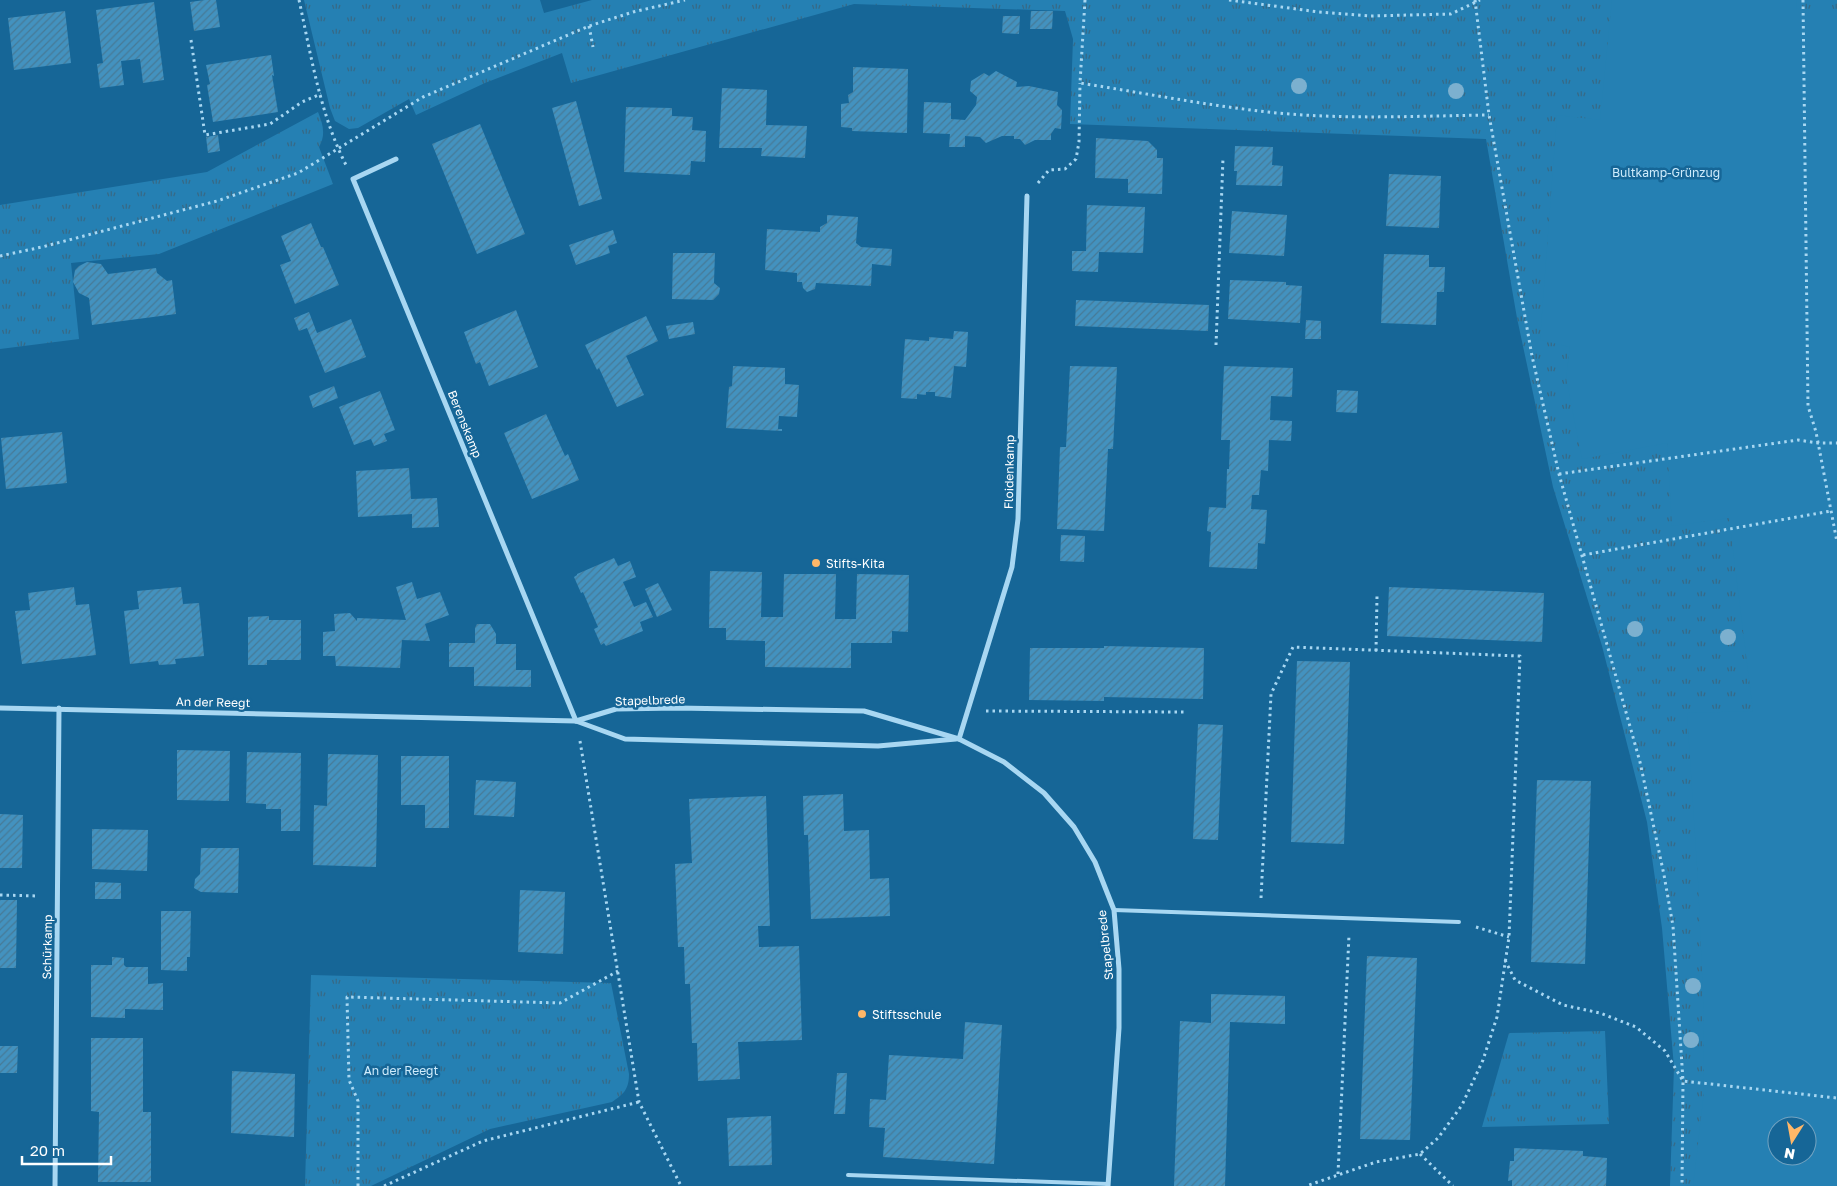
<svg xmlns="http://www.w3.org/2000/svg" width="1837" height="1186" viewBox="0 0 1837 1186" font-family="'Golos Text',sans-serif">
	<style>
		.park { fill: url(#park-tufts); fill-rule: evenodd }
		.garden { fill: #2580b3; fill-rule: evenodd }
		.building { fill: url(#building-hatch) }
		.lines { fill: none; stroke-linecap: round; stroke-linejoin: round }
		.path { stroke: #a8d7f2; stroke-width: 3; stroke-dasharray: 2.5 4; stroke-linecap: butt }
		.service { stroke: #a8d7f2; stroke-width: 4 }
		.minor { stroke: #a8d7f2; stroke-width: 5 }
		.tree { fill: #7cb0cf }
		.poi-dot { fill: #ffb768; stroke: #166697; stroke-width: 2 }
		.labels { text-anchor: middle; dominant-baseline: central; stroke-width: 5; stroke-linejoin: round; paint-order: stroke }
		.park-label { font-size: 12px; fill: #cfecfc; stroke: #166697 }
		.street-label { font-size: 12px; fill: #fff; stroke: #166697 }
		.poi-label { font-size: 12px; fill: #fff; stroke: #166697; text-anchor: start }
	</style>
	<defs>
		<pattern id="park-tufts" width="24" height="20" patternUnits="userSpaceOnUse" patternTransform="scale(1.25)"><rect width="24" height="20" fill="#2580b3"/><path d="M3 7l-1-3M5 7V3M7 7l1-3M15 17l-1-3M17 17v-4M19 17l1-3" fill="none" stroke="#376985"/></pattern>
		<pattern id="building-hatch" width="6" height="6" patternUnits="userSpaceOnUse" patternTransform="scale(1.25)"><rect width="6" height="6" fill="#4392bf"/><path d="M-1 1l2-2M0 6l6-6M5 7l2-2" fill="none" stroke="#467a97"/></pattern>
	</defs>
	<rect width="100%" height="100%" fill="#166697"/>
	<!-- park -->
	<g class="park">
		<path d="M304 0H540L544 13 592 0H1837V1186H1670L1674 1067 1662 928 1647 822 1602 646 1553 487 1517 318 1486 139 1070 124 1073 39 1065 11 854 4 571 83 562 53 485 83 416 115 409 99 358 128 349 129 335 121 330 108ZM1777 1126H1807V1156H1777Z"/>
		<path d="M318 112C323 124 326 135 319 147L333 184 159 254 71 263 79 339 0 349V205L207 172Z"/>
		<path d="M311 975 611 983 629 1074C629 1089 624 1094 612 1102L490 1129 371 1186H305Z"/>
		<path d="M1605 1031 1609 1124 1482 1127 1509 1033Z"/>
	</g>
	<!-- garden -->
	<path class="garden" d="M1612 0H1796L1797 9H1837V1186H1693L1704 1092 1703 996 1698 881 1687 713 1753 711 1729 518 1672 526 1667 443 1582 459 1566 378 1570 347 1540 340 1557 115 1600 120ZM1777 1126H1807V1156H1777Z"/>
	<!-- building -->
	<g class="building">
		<path d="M205 0H216L220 27 194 31 190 2Z"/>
		<path d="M154 2 164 80 143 83 140 59 121 61 124 85 100 88 97 64 103 63 96 10Z"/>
		<path d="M65 11 71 63 14 70 8 18Z"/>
		<path d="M1031 11H1053L1052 29H1030Z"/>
		<path d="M1003 16H1020L1019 34 1002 33Z"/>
		<path d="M271 55 274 76 272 75 278 112 213 122 207 85 210 84 206 65Z"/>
		<path d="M853 67 908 69 907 133 852 131V128L841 127V104L849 103 848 95 853 92Z"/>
		<path d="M996 71 1017 82 1016 87 1029 86 1058 92 1057 105 1062 110 1061 129 1055 128 1051 134V140H1035L1025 145 1020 139H1014V136H1002L986 143 980 137 965 136V147H949L950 134 923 133 924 102 951 103V119L965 120 976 105 977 97 970 91 971 81 984 73 989 76Z"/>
		<path d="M722 88 767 90 766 125 807 126 805 158 761 156 762 148H719Z"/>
		<path d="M576 101 602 199 579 206 552 108Z"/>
		<path d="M626 107 672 108V116L693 117 692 130 706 131 705 162 691 161 690 175 624 172Z"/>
		<path d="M480 124 525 234 477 254 432 144Z"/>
		<path d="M218 135 220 151 208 153 206 137Z"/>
		<path d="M1096 138 1148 141 1157 150V158H1163L1162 194 1128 193V179L1095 178Z"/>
		<path d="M1235 146 1273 147 1272 165 1283 166 1282 186 1236 185 1237 171H1234Z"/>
		<path d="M1389 174 1441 176 1439 228 1386 226Z"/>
		<path d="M1087 205 1145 207 1143 253 1099 252 1098 272 1072 271V251H1086Z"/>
		<path d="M1232 211 1287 215 1284 256 1229 253Z"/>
		<path d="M827 215 858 217 856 243 861 247 892 249 891 266 872 264 871 286 816 283 815 289 807 292 803 288 802 282H797V273L765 270 767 229 820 232V227L827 223Z"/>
		<path d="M311 223 321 247H323L339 285 295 304 280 265 291 261 281 236Z"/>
		<path d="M613 230 617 243 608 246 610 253 576 265 569 245Z"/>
		<path d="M673 253H715L714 283 720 288 719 294 713 300 672 299Z"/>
		<path d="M1384 254 1429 255V267H1445L1444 292H1437L1436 325 1381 323Z"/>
		<path d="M87 262 101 264 108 274 156 268 157 273 167 281 172 280 176 314 92 325 89 298 79 293 73 282 75 270 79 266Z"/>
		<path d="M1230 280 1286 282V285L1302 286 1300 323 1228 319Z"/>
		<path d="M1076 300 1209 305 1208 331 1075 326Z"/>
		<path d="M516 310 538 367 489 386 480 362 476 364 464 332Z"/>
		<path d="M309 312 317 333 351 319 366 357 325 373 307 328 299 331 294 318Z"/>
		<path d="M646 316 658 341 626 356 644 395 617 407 599 368 597 370 585 345Z"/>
		<path d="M1306 320 1321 321V339H1305Z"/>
		<path d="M693 322 695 334 669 339 666 326Z"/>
		<path d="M954 331 968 332 966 367 954 366 951 398 935 396V392H926V395L917 394V399L901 398 905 339 929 341V337L953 339Z"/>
		<path d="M733 366 785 368V384L799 385 797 417 779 416 778 429H782V431L726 428 729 387 732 386Z"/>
		<path d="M1070 366 1117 367 1113 449H1108L1104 531 1057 529 1060 447H1066Z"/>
		<path d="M1224 366 1293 368 1292 397 1271 396 1270 420 1292 421 1291 441 1269 440 1268 471 1261 470 1259 495H1252L1251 509 1267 510 1265 544 1258 543 1257 569 1209 567 1211 532 1207 531 1209 507 1226 508 1227 469H1229L1230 440H1221Z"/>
		<path d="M334 386 338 398 313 408 309 396Z"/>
		<path d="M1337 390 1358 391 1357 413 1336 412Z"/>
		<path d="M380 391 395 430 384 434 387 441 374 446 371 439 354 445 339 407Z"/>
		<path d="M546 414 565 456 568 454 579 480 532 499 504 433Z"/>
		<path d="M62 432 67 483 6 489 1 438Z"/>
		<path d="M409 468 411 499 437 498 439 527 412 528V514L358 517 356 471Z"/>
		<path d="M1061 535 1085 536 1084 562 1060 561Z"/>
		<path d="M614 558 618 566 630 561 636 577 623 582 634 607 646 602 653 617 640 622 643 631 606 646 604 643 601 645 594 629 598 627 583 592 581 593 574 577 577 575V574Z"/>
		<path d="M710 571 762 572 761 617H783L784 574H836L835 619H856L857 574 909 575 908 632 892 631V643H851V668L765 667V641L726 640V628H709Z"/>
		<path d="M412 582 417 599 440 592 449 615 425 624 430 641 402 640 400 668 336 666 335 656H323V632L335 631 334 614 350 613 357 621V618L406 620 396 587Z"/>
		<path d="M658 583 672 610 657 617 645 589Z"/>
		<path d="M74 587 76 605 89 604 96 655 22 664 15 611 30 610 28 593Z"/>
		<path d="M181 587 183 604 199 603 204 656 175 659 176 664 159 665 158 661 130 664 124 611 139 609 137 591Z"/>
		<path d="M1389 587 1544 593 1542 642 1387 636Z"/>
		<path d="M269 616V620H301V660H267V665H248V617Z"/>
		<path d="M477 624H490L496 634V644H516V670H531V687L474 686V667H449V643H475V628Z"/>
		<path d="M1104 646 1204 648 1203 699 1104 697V701L1029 700 1030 648H1104Z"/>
		<path d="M1297 661 1350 662 1344 844 1291 842Z"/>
		<path d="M1198 724 1223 725 1218 840 1193 839Z"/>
		<path d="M177 750 230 751 229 801 177 800Z"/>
		<path d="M247 752 301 753 300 831H281V809H266V804L246 803Z"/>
		<path d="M328 754 378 755 376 867 313 865 314 805 327 806Z"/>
		<path d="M401 756H449V828H425V805H401Z"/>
		<path d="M476 780 516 782 514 817 474 815Z"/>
		<path d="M1537 780 1591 781 1585 964 1531 962Z"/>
		<path d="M843 794 844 831 869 830 870 879 889 878 890 916 811 919 808 835H804L803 796Z"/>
		<path d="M766 796 770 926H758L759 947 799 946 802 1040 738 1042 740 1079 698 1081 697 1043H692L690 984H685L684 947H678L675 864 692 863 689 799Z"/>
		<path d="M0 814 23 815 22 868H0Z"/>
		<path d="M92 829 148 830 147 871 92 869Z"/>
		<path d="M201 848H239L238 893 201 892 194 888 195 879 200 874Z"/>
		<path d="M95 882 121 883V899H95Z"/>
		<path d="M520 890 565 892 563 954 518 952Z"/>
		<path d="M0 900H17L16 968H0Z"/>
		<path d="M161 911H191L190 957H187V971L161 970Z"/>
		<path d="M1367 956 1417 958 1410 1140 1360 1139Z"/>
		<path d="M112 957 124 958V965L126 967H148V984L163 983V1010L125 1009V1018L91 1017V965H112Z"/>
		<path d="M1211 994 1285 996V1024L1230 1022 1225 1186H1174L1180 1021 1211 1023Z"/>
		<path d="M965 1022 1002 1025 994 1164 883 1157 885 1128 869 1127 870 1099 886 1100 889 1055 963 1059Z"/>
		<path d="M91 1038H143V1112H151V1182H98L99 1112 91 1111Z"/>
		<path d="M0 1046H18L17 1073H0Z"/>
		<path d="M232 1071 295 1074 294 1137 231 1133Z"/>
		<path d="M837 1073H847L845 1114H834Z"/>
		<path d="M771 1116 772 1165 729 1166 727 1118Z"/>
		<path d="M1514 1148 1583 1151V1156L1607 1158 1606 1186H1512V1180L1508 1181 1510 1161H1514Z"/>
	</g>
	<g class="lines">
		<!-- path -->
		<g class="path">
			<path d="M299 0C311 55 320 114 346 165"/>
			<path d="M1085 0 1080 83C1143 93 1205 105 1268 112 1341 120 1416 116 1489 115"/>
			<path d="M1229 0 1319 12 1371 16 1451 14 1480 0"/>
			<path d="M1475 0 1489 115 1532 356 1559 474 1640 762 1664 875 1673 926 1683 1081 1682 1186"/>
			<path d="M1803 0 1808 406 1816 432 1837 542"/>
			<path d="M589 26 593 47"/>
			<path d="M191 40 205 135 270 124 302 102 321 94"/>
			<path d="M1038 183 1049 170 1065 169 1076 159 1079 142 1080 83"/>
			<path d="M0 256 42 247 217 201 298 173 423 97 589 26 633 12 685 0"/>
			<path d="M1216 345 1223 158"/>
			<path d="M1559 474 1798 440 1818 443H1837"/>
			<path d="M1583 555 1831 511"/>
			<path d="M1376 651 1377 596"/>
			<path d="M986 711 1186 712"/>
			<path d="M580 741 639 1102 681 1186"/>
			<path d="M0 895 39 896"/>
			<path d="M1261 898 1271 694 1293 647 1520 656 1509 937 1497 1017 1483 1060 1462 1105 1438 1138 1420 1154 1376 1162 1306 1186"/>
			<path d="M1476 927 1509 937"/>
			<path d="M1505 960 1515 980 1563 1005 1600 1013 1636 1027 1665 1051 1683 1081 1837 1098"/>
			<path d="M1420 1154 1453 1186"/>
			<path d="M1338 1174 1349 935"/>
			<path d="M358 1186V1101L349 1080 347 997 560 1003 618 971"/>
			<path d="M384 1186 483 1141 639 1102"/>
		</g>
		<!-- service -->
		<g class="service">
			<path d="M1114 910 1459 922"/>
			<path d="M848 1175 1108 1184"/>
		</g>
		<!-- minor -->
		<g class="minor">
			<path d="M396 159 353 179 576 721"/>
			<path d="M0 708 576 721 616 709 677 708 864 711 959 739 1004 762 1044 793 1074 827 1095 862 1114 910 1119 969V1028L1108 1186"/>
			<path d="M576 721 625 739 878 746 956 739"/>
			<path d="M959 739 1012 567 1018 519 1027 196"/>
			<path d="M55 1186 59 708"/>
		</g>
	</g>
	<!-- trees -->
	<g class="tree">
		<circle cx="1299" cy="86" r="8"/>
		<circle cx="1456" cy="91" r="8"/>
		<circle cx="1635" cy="629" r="8"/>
		<circle cx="1728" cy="637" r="8"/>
		<circle cx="1693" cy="986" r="8"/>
		<circle cx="1691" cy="1040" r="8"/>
	</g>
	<!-- markers -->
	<g class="poi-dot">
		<circle cx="816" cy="563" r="5"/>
		<circle cx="862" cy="1014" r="5"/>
	</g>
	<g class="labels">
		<!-- park labels -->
		<g class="park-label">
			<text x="1666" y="172">Bultkamp-Grünzug</text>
			<text x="401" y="1070">An der Reegt</text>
		</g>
		<!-- street labels -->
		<g class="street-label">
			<text transform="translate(465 424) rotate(68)">Berenskamp</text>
			<text transform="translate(1009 472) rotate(-89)">Floidenkamp</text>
			<text transform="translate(650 700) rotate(-2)">Stapelbrede</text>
			<text transform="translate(213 702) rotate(1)">An der Reegt</text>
			<text transform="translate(1105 945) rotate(-96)">Stapelbrede</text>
			<text transform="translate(47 947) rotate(-89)">Schürkamp</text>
		</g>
		<!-- poi labels -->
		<g class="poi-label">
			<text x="826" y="563">Stifts-Kita</text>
			<text x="872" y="1014">Stiftsschule</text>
		</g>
	</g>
	<!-- north arrow -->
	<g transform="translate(1792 1141) rotate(191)"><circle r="24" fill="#166697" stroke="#73a3c1"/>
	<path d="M0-4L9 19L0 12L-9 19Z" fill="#ffb768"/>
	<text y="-8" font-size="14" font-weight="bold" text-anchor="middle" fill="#ffffff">N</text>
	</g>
	<!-- scale -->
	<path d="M22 1156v8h89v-8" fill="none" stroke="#ffffff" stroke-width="2.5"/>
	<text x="30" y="1156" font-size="15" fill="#ffffff" stroke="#166697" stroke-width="4" paint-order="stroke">20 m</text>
</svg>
